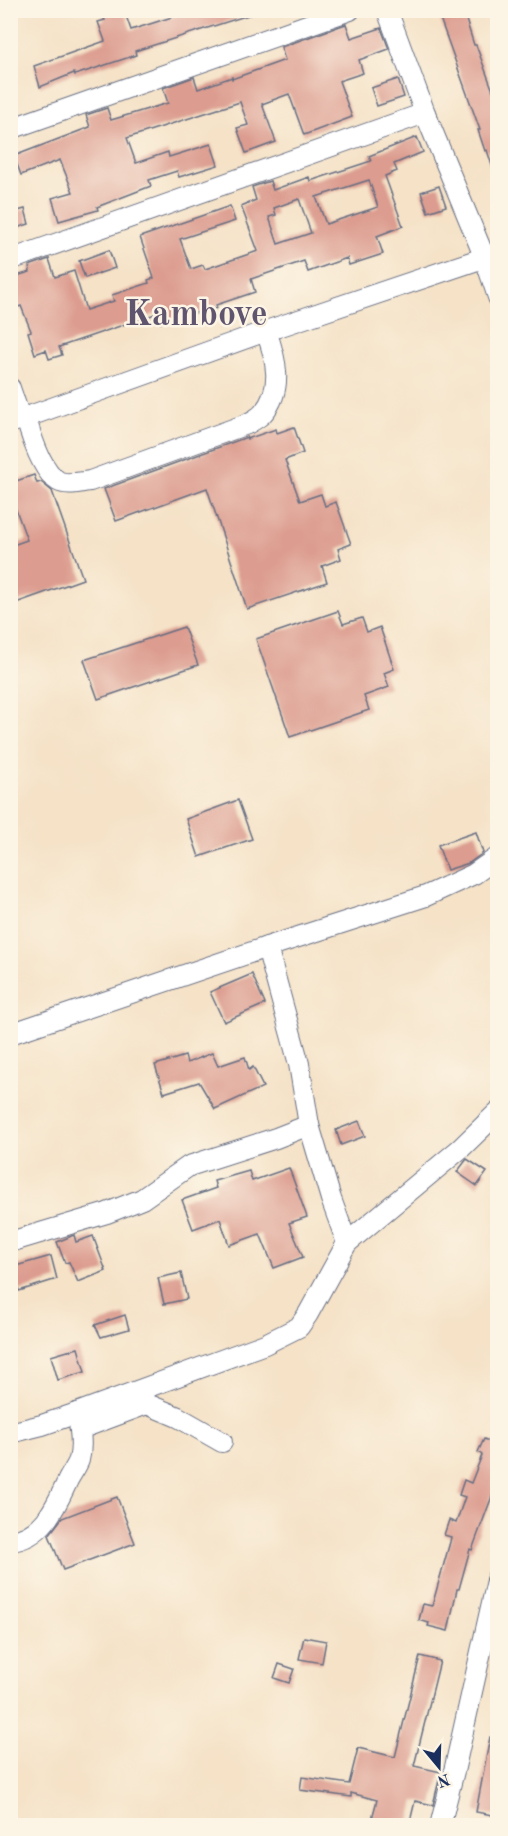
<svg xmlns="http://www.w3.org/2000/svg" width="508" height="1836" viewBox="0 0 508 1836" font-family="'Old Standard TT',serif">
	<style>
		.building { fill: #dc9c8f; fill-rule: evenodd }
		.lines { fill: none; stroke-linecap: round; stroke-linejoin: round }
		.minor-casing { stroke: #676e83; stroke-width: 22 }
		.minor { stroke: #fff; stroke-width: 20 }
		.labels { text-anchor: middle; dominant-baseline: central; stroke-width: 5; stroke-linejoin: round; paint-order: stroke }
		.town-label { font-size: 36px; font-weight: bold; fill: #5f556f; stroke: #fcf5e5 }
	</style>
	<rect width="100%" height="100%" fill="#fcf5e5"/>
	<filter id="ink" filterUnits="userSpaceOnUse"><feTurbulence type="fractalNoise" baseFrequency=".0167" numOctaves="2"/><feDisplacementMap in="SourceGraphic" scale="12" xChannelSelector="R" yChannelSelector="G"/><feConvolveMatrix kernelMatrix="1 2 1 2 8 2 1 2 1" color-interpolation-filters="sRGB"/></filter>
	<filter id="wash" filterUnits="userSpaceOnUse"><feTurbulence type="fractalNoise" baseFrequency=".008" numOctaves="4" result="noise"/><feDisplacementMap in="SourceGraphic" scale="24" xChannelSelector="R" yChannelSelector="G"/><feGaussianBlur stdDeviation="1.35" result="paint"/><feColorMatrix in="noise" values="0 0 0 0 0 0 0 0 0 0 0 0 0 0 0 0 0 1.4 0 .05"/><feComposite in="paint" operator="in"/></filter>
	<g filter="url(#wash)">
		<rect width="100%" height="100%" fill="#f5e2c7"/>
		<g id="blocks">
			<!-- building -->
			<g class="building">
				<path d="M111 10H124L131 30 194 10H255V13L135 51 136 55 75 75 74 73 40 87 34 66 105 41 98 22 105 20 102 14Z"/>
				<path d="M437 10H463L474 45H476L490 83 498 104V175H495L487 150 485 151 478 130H480Z"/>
				<path d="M346 24 351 38 381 28 389 49 359 60 363 73 339 81 352 117 304 135 289 94 262 104 276 142 246 153 237 128 248 125 240 102 127 138 136 163 168 152 169 157 211 144 218 165 179 177 177 171 149 180 151 186 97 207 98 210 59 221 52 198 73 192 60 160 21 175 14 156 90 127 86 115 107 108 111 120 168 103 163 88 194 77 198 89 232 77V79L285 60 281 47Z"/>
				<path d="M398 79 404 97 377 106 371 88Z"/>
				<path d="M417 137 423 152 394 164 397 171 385 176 403 226 377 236 383 254 349 265 347 258 308 272 304 261 251 279 255 292 216 305 217 308 200 314 199 312 160 323 158 313 59 347 62 355 49 359 46 350 35 354 28 332 31 331 21 306 10 310V278L30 272 29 266 49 259 55 277 74 271 86 310 114 301 112 295 149 283 148 280 154 278 140 237 230 206 235 221 180 239 191 269 203 265 205 269 258 251 241 206 256 200 252 187 270 181 273 190 309 177 310 181 371 161 369 156ZM369 180 378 207 326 224 316 197ZM299 199 311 233 278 244 269 217 276 215 274 208Z"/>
				<path d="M439 186 446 206 428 212 421 192Z"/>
				<path d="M25 209 29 224 10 230V213Z"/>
				<path d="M109 250 115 268 85 278 79 261Z"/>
				<path d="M294 427 303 453 285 460 300 501 321 494 325 506 336 502 351 544 338 549 341 559 322 566 327 582 247 609 207 488 116 521 104 489 247 437V439L276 429 277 433Z"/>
				<path d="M34 475 37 483 41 482 52 491 83 579 13 604 10 597V546L27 540 10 493V483Z"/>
				<path d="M338 611 343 624 362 618 367 632 380 627 394 669 384 673 389 687 364 696 369 710 290 737 256 639Z"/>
				<path d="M184 627 198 665 98 699 84 660Z"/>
				<path d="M238 800 252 839 199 857 186 819Z"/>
				<path d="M476 832 483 853 469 863 447 870 438 845Z"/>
				<path d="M252 974 265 1004 224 1022 210 992Z"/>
				<path d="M212 1053 218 1066 245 1057 249 1070 253 1067 263 1087 215 1109 199 1082 164 1093 155 1065 185 1056 187 1063Z"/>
				<path d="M359 1121 365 1136 341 1145 336 1130Z"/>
				<path d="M467 1159 487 1172 477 1186 457 1172Z"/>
				<path d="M289 1168 307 1217 289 1223 303 1257 274 1268 260 1234 229 1245 220 1219 193 1229 182 1200 216 1188 214 1181 249 1171 252 1181Z"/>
				<path d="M74 1235 76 1242 93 1236 106 1271 78 1282 69 1262 65 1263 57 1242Z"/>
				<path d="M51 1256 57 1279 19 1291 12 1267Z"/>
				<path d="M181 1273 187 1299 164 1304 158 1278Z"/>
				<path d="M125 1315 129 1329 101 1337 95 1325Z"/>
				<path d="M78 1348 85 1372 58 1380 51 1356Z"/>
				<path d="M484 1439 498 1445V1480L472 1550 470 1549 459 1589H457L448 1631 428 1626 429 1623 419 1620 423 1604 432 1606 450 1542 451 1537 444 1535 449 1520 456 1523 465 1497 459 1495 464 1480 471 1483 482 1455 478 1452Z"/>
				<path d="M117 1497 135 1543 63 1570 49 1535 62 1518Z"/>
				<path d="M304 1637 326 1641 322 1663 299 1659Z"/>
				<path d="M420 1656 440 1661 414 1766 441 1772 433 1805 415 1801 409 1826H370L377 1800 351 1793V1797L300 1790 302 1777 349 1784 358 1748 395 1757Z"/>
				<path d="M279 1664 294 1669 289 1683 274 1678Z"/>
				<path d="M490 1737 498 1738V1816L476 1812Z"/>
			</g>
		</g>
	</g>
	<g filter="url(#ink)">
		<use href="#blocks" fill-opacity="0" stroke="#676e83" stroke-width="1.5"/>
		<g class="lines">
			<!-- minor casing -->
			<g class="minor-casing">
				<g id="minor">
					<path d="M387 10 425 113 484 256 498 297"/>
					<path d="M10 129 350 10"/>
					<path d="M10 260 425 113"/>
					<path d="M10 388 21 420"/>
					<path d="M26 418C31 436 42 471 58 481 67 486 80 482 90 481L247 424C252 421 259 418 263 413 284 389 276 358 266 331"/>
					<path d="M10 423 266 331 498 253"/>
					<path d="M267 947 299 1064 309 1125 331 1199 347 1243"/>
					<path d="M10 1034 267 947 426 896 474 874 498 857"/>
					<path d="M10 1242 107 1213 142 1199 189 1166 276 1138 309 1125"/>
					<path d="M80 1429 147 1404 178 1417 222 1442"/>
					<path d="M10 1433 42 1425 77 1413 265 1344 299 1327 308 1314 347 1243 461 1148 498 1112"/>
					<path d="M10 1541C43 1538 56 1506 68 1480 71 1474 77 1466 79 1460 83 1445 80 1427 77 1413"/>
					<path d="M440 1826 455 1767 498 1576"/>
				</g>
			</g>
			<!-- minor -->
			<use href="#minor" class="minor"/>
		</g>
	</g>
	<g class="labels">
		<!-- town labels -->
		<g class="town-label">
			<text x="196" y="316">Kambove</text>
		</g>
	</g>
	<!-- margin -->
	<rect width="508" height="1836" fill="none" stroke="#fcf5e5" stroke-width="36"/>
	<!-- north arrow -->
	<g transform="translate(439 1767) rotate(161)" stroke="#fcf5e5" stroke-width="4.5" paint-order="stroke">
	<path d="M0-4.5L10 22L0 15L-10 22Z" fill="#1b2f5e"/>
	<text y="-9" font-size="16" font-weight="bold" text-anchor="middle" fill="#1b2f5e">N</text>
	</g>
</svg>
